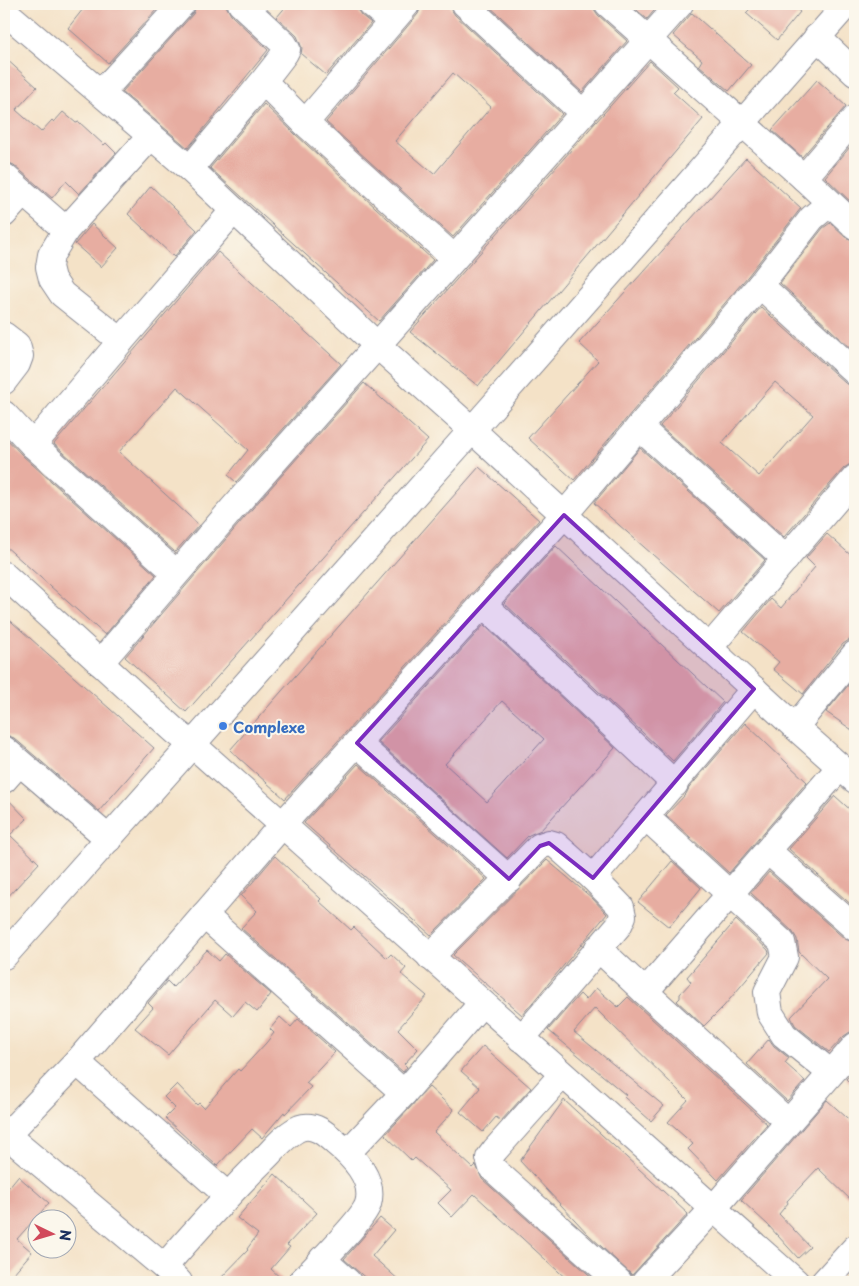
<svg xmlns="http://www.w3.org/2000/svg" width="859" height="1286" viewBox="0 0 859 1286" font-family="'Playpen Sans',sans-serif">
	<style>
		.building { fill: #e7ada1; fill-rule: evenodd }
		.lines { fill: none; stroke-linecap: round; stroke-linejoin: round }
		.minor-casing { stroke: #888892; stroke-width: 28 }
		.minor { stroke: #fff; stroke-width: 26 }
		.marked { fill: #7b2cbf; fill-opacity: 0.2; stroke: #7b2cbf; stroke-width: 4; stroke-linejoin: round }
		.shop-dot { fill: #3f7fe0; stroke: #fbf7ec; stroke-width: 2 }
		.labels { text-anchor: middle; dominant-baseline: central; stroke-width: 4; stroke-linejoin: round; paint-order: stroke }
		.shop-label { font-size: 15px; font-weight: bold; fill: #366cbe; stroke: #fbf7ec; text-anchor: start }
	</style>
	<rect width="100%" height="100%" fill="#fbf7ec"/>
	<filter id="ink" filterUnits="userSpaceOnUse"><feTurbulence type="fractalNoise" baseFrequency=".02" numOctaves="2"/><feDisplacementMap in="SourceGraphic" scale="10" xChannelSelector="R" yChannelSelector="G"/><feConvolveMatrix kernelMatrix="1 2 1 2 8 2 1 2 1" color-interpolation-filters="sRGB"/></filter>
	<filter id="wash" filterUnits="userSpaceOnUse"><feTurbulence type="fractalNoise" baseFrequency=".0096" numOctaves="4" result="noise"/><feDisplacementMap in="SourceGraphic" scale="20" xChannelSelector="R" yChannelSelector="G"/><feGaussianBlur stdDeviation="1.12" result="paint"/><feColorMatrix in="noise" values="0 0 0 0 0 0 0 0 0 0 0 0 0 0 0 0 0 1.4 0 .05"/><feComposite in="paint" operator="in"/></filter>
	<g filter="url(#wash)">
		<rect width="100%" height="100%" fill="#f4e2c7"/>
		<g id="blocks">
			<!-- building -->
			<g class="building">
				<path d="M87 4H149L157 9 108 63 68 28Z"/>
				<path d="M197 4H225L231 15 268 50 188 148 122 92 193 14Z"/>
				<path d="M288 4H356L357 9 361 15 371 23 326 75 301 54 302 48 297 36 277 17Z"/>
				<path d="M422 4H450L451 9 455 15 562 114 453 237 326 122 418 14ZM453 73 491 107 434 174 395 141Z"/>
				<path d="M487 4H593L594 9 598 15 627 41 582 92Z"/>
				<path d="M630 4H660L647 19Z"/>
				<path d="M755 4H791L800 12 777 40 746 13Z"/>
				<path d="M692 13 751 65 729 91 699 65 702 60 673 35Z"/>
				<path d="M4 57 37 87 16 110 41 132 52 120 54 122 63 112 76 123 79 122 104 145 106 143 116 153 79 194 66 181 52 198 14 165 4 161Z"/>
				<path d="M650 61 678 87 673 92 703 119 478 386 410 332Z"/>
				<path d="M817 80 846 106 802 157 772 130Z"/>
				<path d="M264 104 295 134 433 260 379 321 210 168Z"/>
				<path d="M855 141V206L825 177Z"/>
				<path d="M746 158 801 208 748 276 574 480 528 438 598 361 579 343Z"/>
				<path d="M151 186 197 230 174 257 128 214Z"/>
				<path d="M830 223 845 237 855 241V352L780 283 823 228Z"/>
				<path d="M92 224 118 248 101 267 75 244Z"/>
				<path d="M218 252 341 364 236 482 228 475 248 450 177 387 119 452 199 525 175 552 54 444Z"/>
				<path d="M761 307 845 383 855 387V461L844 468 784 537 660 426ZM775 382 813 415 759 476 722 443Z"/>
				<path d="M364 383 428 440 186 712 125 657 244 518Z"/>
				<path d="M4 436 23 456 156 575 105 635 4 545Z"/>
				<path d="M640 448 765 560 719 613 594 503Z"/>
				<path d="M479 467 539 520 285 799 230 750Z"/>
				<path d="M827 534 855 559V639L849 640 843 644 803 694 773 669 779 662 743 632 771 599 781 608 815 567 806 558Z"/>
				<path d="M556 546 723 702 673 761 504 603Z"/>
				<path d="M4 615 154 748 99 811 14 738 4 734Z"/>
				<path d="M484 625 615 748 541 830 529 835 507 858 378 742ZM502 701 544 739 487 802 445 764Z"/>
				<path d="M855 677V732L826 712Z"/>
				<path d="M745 723 807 782 729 873 666 815 686 794 689 788Z"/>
				<path d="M358 764 486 879 431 935 304 823Z"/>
				<path d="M4 795 27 819 10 835 39 863 4 901Z"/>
				<path d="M835 796 855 814V908L789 849Z"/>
				<path d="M275 856 321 899 319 901 351 930 354 927 387 958 391 954 406 968 401 974 427 996 398 1029 418 1049 404 1064 407 1067 403 1072 241 928 257 911 241 896Z"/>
				<path d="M547 860 592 898 607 914 522 1015 453 955Z"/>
				<path d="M672 861 701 888 669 927 638 902Z"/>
				<path d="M769 872 845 939 855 943V1031L850 1032 844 1036 829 1052 795 1025 791 1017 827 979 799 952 797 939 792 931 751 893Z"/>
				<path d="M736 920 768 950 769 953 724 1006 704 1026 677 1001 680 998V994L691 982 687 977Z"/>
				<path d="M207 950 219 961 225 954 271 994 257 1012 245 1002 233 1016 215 1000 168 1055 135 1028 153 1008 148 1003 167 981 173 987Z"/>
				<path d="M596 988 618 1007 628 997 767 1124 718 1180 688 1149 693 1144 668 1122 688 1100 595 1008 574 1032 664 1106 651 1121 624 1097 626 1095 548 1030 580 994 586 1000Z"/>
				<path d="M280 1017 291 1027 298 1019 335 1052 306 1083 311 1087 285 1114 284 1112 262 1138 252 1129 217 1166 165 1118 175 1108 164 1097 177 1084 197 1105 199 1103 204 1108 238 1069 240 1071 266 1043 274 1033 270 1029Z"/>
				<path d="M769 1039 774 1046 789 1058 785 1063 805 1081 787 1101 747 1064Z"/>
				<path d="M483 1046 531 1088 501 1121 496 1117 483 1132 460 1112 480 1088 461 1071Z"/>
				<path d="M855 1069V1088L846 1079Z"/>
				<path d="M429 1087 454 1110 434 1132 473 1168 476 1165 482 1179 597 1282H570L474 1194 452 1217 438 1203 451 1190 415 1158 412 1161 385 1135Z"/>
				<path d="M564 1100 688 1214 632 1275 588 1234 520 1161Z"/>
				<path d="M827 1100 855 1125V1204L818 1168 787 1201 788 1203 779 1214 810 1247 798 1258 768 1225 741 1200Z"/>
				<path d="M275 1174 317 1213 287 1245 290 1247 271 1269 285 1282H217L248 1250 247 1249 258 1234 237 1218Z"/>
				<path d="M18 1176 49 1203 17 1239 32 1252 6 1282H4V1193Z"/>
				<path d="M380 1218 394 1230 372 1256 401 1282H370L344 1259Z"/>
			</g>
		</g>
	</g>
	<g filter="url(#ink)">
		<use href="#blocks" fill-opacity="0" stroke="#888892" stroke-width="1"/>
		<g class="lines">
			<!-- minor casing -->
			<g class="minor-casing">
				<g id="minor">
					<path d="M371 4 391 21"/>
					<path d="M465 4 583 113"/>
					<path d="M608 4 804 178 855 226"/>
					<path d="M4 11 190 169 377 345 472 430 795 727 855 780"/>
					<path d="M817 37 855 73"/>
					<path d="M264 82 305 123 454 258"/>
					<path d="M101 93 182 4"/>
					<path d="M305 123 407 4"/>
					<path d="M190 169C221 130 255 94 285 53L287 49 284 44 241 4"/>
					<path d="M4 176 66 230"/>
					<path d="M804 178 855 118"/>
					<path d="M4 214 23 193"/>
					<path d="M760 285 855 372"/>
					<path d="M4 335 17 345 20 356 17 364 4 381"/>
					<path d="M121 341 62 294 52 279 49 267 51 255 66 230 151 136"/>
					<path d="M4 414 33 445 176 573"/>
					<path d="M639 427 786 559"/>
					<path d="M33 445 121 341 234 210"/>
					<path d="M4 575 175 731 193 745 796 1282"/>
					<path d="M483 604 675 784"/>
					<path d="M709 648 855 478"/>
					<path d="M100 663 233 508 680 4"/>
					<path d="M795 727 855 654"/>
					<path d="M357 743 509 879"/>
					<path d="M4 749 109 839"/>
					<path d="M4 780 19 763"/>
					<path d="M646 817 782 942 785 957 767 992 770 1013 784 1035 831 1073"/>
					<path d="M768 851 855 928"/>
					<path d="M593 878 754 689"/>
					<path d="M204 915 404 1093"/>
					<path d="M598 948 645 992 788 1122"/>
					<path d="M4 956 472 430 847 4"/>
					<path d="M430 957 540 846 549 843 556 845 593 878 621 907 623 916 619 925 521 1039"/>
					<path d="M645 992 840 767"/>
					<path d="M77 1062 227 1195"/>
					<path d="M562 1075 495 1150 489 1158 492 1168 619 1282"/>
					<path d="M4 1133 164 1267 179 1282"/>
					<path d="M4 1138 77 1062 282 825 564 515 760 285 812 218 830 203"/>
					<path d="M348 1152 404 1093 482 1003"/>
					<path d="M322 1259 348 1282"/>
					<path d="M164 1267C197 1229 229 1193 265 1158 275 1148 286 1134 300 1128 314 1123 326 1134 336 1143 353 1157 375 1180 368 1204 363 1220 315 1267 301 1282"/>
					<path d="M645 1282 713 1209 855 1046"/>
					<path d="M824 1282 855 1248"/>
				</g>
			</g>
			<!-- minor -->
			<use href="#minor" class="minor"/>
		</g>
	</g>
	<!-- marked area -->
	<path class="marked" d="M564 515 754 689 593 878 549 843 540 846 509 879 357 743Z"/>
	<!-- markers -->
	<circle class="shop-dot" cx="223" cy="726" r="5"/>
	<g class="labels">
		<!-- shop labels -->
		<g class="shop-label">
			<text x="233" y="726">Complexe</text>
		</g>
	</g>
	<!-- margin -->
	<rect width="859" height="1286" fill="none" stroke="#fbf7ec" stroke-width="20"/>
	<!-- north arrow -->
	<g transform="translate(52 1234) rotate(95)"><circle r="24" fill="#fbf7ec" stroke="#a1a7b3"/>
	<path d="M0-4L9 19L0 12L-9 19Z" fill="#d1495b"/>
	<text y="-8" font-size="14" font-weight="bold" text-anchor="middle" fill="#1b2f5e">N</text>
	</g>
</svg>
